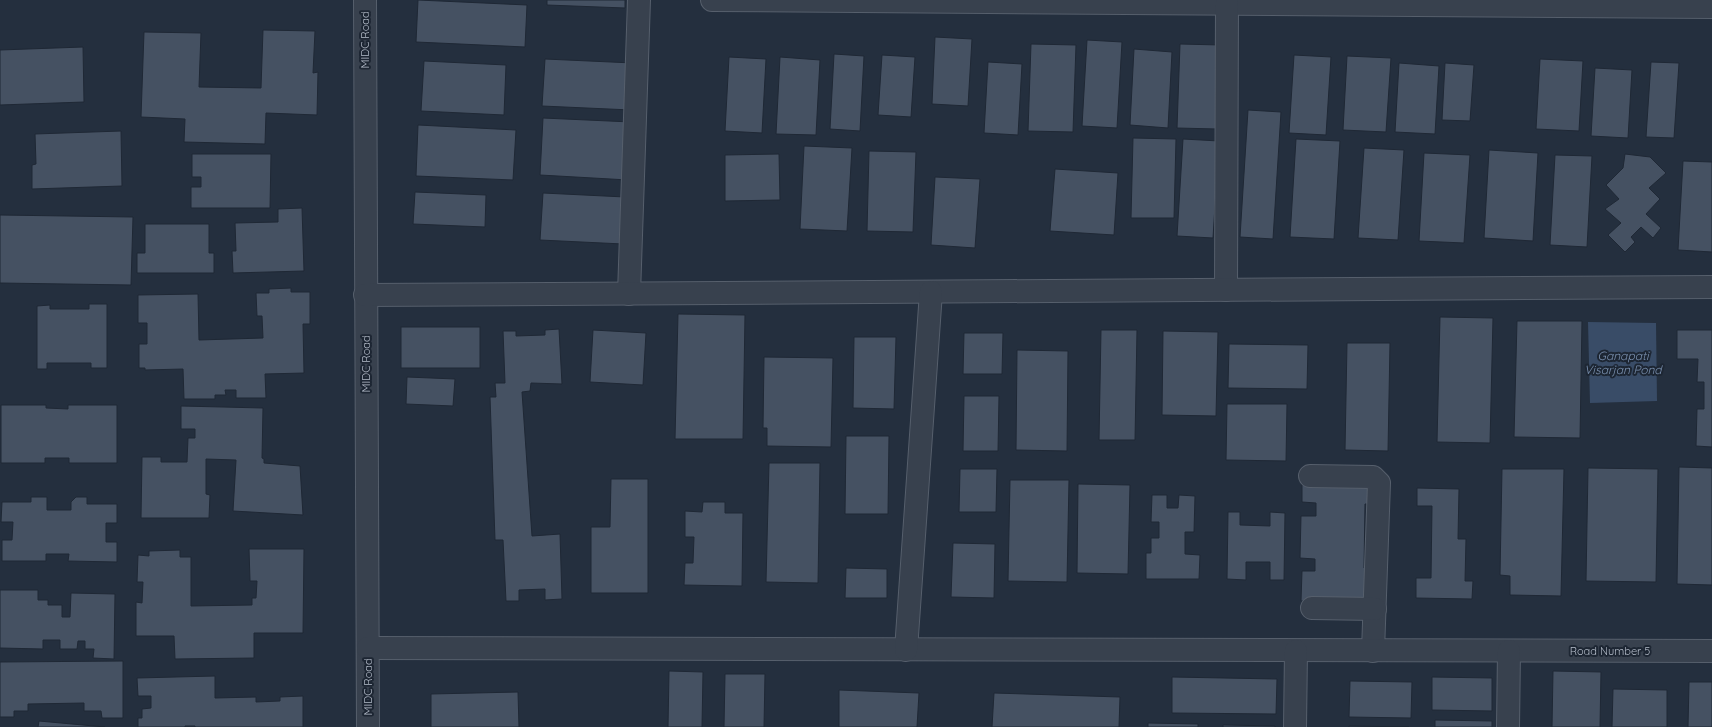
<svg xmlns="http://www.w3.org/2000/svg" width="1712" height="727" viewBox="0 0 1712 727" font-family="Quicksand,sans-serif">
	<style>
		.water { fill: #394c67 }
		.building { fill: #455162; stroke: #1f2835 }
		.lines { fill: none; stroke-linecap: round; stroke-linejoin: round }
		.minor-casing { stroke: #565f6c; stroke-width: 24 }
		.minor { stroke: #38414e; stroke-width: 22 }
		.labels { text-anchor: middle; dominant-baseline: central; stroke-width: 4; stroke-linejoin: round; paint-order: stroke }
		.street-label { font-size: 11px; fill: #b4bcc9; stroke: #1d2633 }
		.water-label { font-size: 12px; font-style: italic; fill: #7c92b1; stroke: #1d2633 }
	</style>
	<rect width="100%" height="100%" fill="#242f3e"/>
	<!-- water -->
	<path class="water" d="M1588 322 1656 323 1657 401 1590 403Z"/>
	<!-- building -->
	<g class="building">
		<path d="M418 0 527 5 525 47 416 42Z"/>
		<path d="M547 0H625V8L547 5Z"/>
		<path d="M263 30 315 31 313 73 318 72 317 115 266 113 265 144 184 142 185 119 141 117 144 32 201 33 199 87 261 88Z"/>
		<path d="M935 37 972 39 968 106 932 104Z"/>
		<path d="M1087 40 1122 42 1117 128 1082 126Z"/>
		<path d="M1031 44 1076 45 1073 132 1028 131Z"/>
		<path d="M1180 44 1220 45 1217 129 1177 128Z"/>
		<path d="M83 47 84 102 0 105V50Z"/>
		<path d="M1134 49 1172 52 1168 128 1130 125Z"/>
		<path d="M834 54 864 56 860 131 830 129Z"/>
		<path d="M882 55 915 57 911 117 878 115Z"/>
		<path d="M1294 55 1331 57 1326 135 1289 133Z"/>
		<path d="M1347 56 1391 58 1386 132 1343 130Z"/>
		<path d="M729 57 766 59 762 133 725 131Z"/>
		<path d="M780 57 820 60 816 135 776 134Z"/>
		<path d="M545 59 633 63 631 110 542 106Z"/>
		<path d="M1540 59 1583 61 1579 131 1536 129Z"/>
		<path d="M424 61 506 65 504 115 421 111Z"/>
		<path d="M988 62 1022 64 1018 135 984 133Z"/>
		<path d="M1651 62 1679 63 1674 138 1646 137Z"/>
		<path d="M1399 63 1439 66 1435 134 1395 132Z"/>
		<path d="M1445 63 1474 65 1470 121 1442 120Z"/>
		<path d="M1595 68 1632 70 1628 138 1591 136Z"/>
		<path d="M1248 110 1281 112 1273 239 1240 237Z"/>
		<path d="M543 118 631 122 628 180 540 175Z"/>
		<path d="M418 125 516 130 513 180 416 176Z"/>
		<path d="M121 131 122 186 32 189V165L36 164 35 134Z"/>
		<path d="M1133 138 1176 139 1174 218H1131Z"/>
		<path d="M1183 139 1219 141 1213 238 1177 236Z"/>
		<path d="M1296 139 1340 141 1334 239 1290 237Z"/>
		<path d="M804 146 852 148 847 231 800 229Z"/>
		<path d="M1364 148 1404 150 1398 240 1358 238Z"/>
		<path d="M1489 150 1538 153 1533 241 1484 238Z"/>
		<path d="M869 151 916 152 913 232 867 231Z"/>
		<path d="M1424 153 1470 155 1464 243 1419 241Z"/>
		<path d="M192 154H271L270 208H191V187H201V177H192Z"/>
		<path d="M779 154 780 200 725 201V155Z"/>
		<path d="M1625 154 1650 157 1666 173 1649 188 1660 199 1646 214 1661 228 1653 238 1641 227 1631 237 1635 242 1625 252 1608 235 1621 223 1605 209 1619 199 1606 185 1623 168Z"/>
		<path d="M1555 155 1592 156 1587 247 1550 245Z"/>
		<path d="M1683 161 1712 162V252L1678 250Z"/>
		<path d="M1055 169 1118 173 1114 235 1050 231Z"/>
		<path d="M935 177 980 179 975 248 931 245Z"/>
		<path d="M415 192 486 195 485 227 413 224Z"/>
		<path d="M543 193 625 197 623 244 540 240Z"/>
		<path d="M302 208 304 271 233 273 232 251H236L235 223 278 222V209Z"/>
		<path d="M0 215 133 217 131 285 0 283Z"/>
		<path d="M145 224H209V253H214V273H137V253H145Z"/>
		<path d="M291 288V292H310V324H303L304 373 265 374 266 398H236V390H225L226 395H215V399H184L183 369 145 370V368H139V344H147V323H138V295L198 294 199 340 263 338 262 316H257L256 293H269V289Z"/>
		<path d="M89 304H107V368H91V363H47V369H37V306L50 305V309H89Z"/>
		<path d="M678 314 745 315 743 439H675Z"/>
		<path d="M1440 317 1493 318 1490 443 1437 442Z"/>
		<path d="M1517 321H1582L1580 438 1514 437Z"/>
		<rect x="401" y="327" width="79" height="41"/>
		<path d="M559 329 562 384 531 383 530 391 522 392 532 536 560 534 562 599 545 600V589L519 590V601H506L503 540H495L490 397H496L495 383H505L503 331H516V336L545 335V330Z"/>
		<path d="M593 330 646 333 643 385 590 382Z"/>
		<path d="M1101 330H1137L1135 440H1099Z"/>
		<path d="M1677 330H1712V447L1696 446 1697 409H1704V382H1697L1698 359H1677Z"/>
		<path d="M1163 331 1218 332 1216 416 1162 415Z"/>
		<path d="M964 333H1003L1002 374H963Z"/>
		<path d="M854 337H896L894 409 853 408Z"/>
		<path d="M1347 343H1390L1388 451 1345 450Z"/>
		<path d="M1229 344 1308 345 1307 389 1228 388Z"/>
		<path d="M1017 350 1068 351 1067 451 1016 450Z"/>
		<path d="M764 357 833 358 831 447 767 446V428H763Z"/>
		<path d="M407 377 455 379 453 406 406 404Z"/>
		<path d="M964 396H999L998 451H963Z"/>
		<path d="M1227 404H1287L1286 461 1226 460Z"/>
		<path d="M1 405H46V408L68 409V405H117V463H69V458H45V463H1Z"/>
		<path d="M181 406 263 408 262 458 264 459V463L300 466 303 515 233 511 236 460 206 459V494L210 495 209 518H141L142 457H161V462H187L188 438H195V429H181Z"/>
		<path d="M846 436H889L888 514H845Z"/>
		<path d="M769 463H820L818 583 766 582Z"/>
		<path d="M1679 467 1712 468V585L1677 584Z"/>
		<path d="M1588 468 1658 469 1656 582 1586 581Z"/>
		<path d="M960 469H997L996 512H959Z"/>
		<path d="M1502 469H1564L1561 596 1510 595V576L1500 575Z"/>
		<path d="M611 479H648V593H591V527H610Z"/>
		<path d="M1010 480H1069L1067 582 1008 581Z"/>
		<path d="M1302 481 1375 483 1374 504H1365L1364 568 1374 569 1373 603 1301 601 1302 571H1315V559L1300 558 1301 516H1316V503L1302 502Z"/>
		<path d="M1078 484 1130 485 1128 574 1077 573Z"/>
		<path d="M1417 488 1459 489 1458 539H1466L1465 581H1473L1472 599 1416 598V578H1431L1432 506H1417Z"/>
		<path d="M1152 495H1167V508H1178L1179 495 1195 496 1194 532H1185V554L1200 555 1199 579H1146V553H1151V538H1159V522H1151Z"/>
		<path d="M31 497H47V510H71V502L76 497H87V504H117V523H106V542H117V562L68 561 69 554H46V561H2V540H12L13 522H1L2 502H31Z"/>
		<path d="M703 502H725V513H743L742 586 684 585 685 563H693L694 537H685V511L702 512Z"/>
		<path d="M1228 512H1240V525L1270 526V512L1285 513 1284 580H1270V562H1246V580L1227 579Z"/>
		<path d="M953 543 995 544 994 598 951 597Z"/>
		<path d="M249 549H304L303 633H254V658L175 659 174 636H136V602L142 603 143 582H137L138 555 149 556V551L180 550V557H191V606L252 605V598H256L257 581H250Z"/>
		<path d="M846 568 887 569V598H845Z"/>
		<path d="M0 590H38V600H48V605H62V617H70L71 593 115 594 114 659 93 658 94 649H85V641H78L77 649H60V640H43V649L0 648Z"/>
		<path d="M123 661V718H102L101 711H84V703L28 704V711H14V717H0V662Z"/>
		<path d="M669 671 703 672 702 727H668Z"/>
		<path d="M1553 671 1601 672 1600 727H1552Z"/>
		<path d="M725 674H765L764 727H724Z"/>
		<path d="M215 676V698L256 697V702L280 701V697L303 696V727H195V726H185V727H138V718H142V709L151 708V696H138L137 678Z"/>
		<path d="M1172 677 1277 679 1276 714 1172 713Z"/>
		<path d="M1432 677 1492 678V711L1432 710Z"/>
		<path d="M1350 681 1412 682 1411 718 1349 717Z"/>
		<path d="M1689 682H1712V727H1688Z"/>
		<path d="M1613 689 1667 690V727H1612Z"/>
		<path d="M839 690 919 693 917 727H839Z"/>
		<path d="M518 692 519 727H431V694Z"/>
		<path d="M994 693 1120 697 1119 727H992Z"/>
		<path d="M1435 720 1492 721V727H1435Z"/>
		<path d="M39 721 105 727H38Z"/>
		<path d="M1148 723 1198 724V727H1148Z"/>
		<path d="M1223 725 1275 726V727H1223Z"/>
		<path d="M1349 726 1409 727H1349Z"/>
	</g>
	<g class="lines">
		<!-- minor casing -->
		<g class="minor-casing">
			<g id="minor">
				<path d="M365 0 368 727"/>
				<path d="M712 0 1712 7"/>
				<path d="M1226 290 1227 4"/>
				<path d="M629 294 639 0"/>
				<path d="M365 295 1712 287"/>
				<path d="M1310 476 1373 477 1379 483 1373 651"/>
				<path d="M1312 608 1375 609"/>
				<path d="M368 648 1712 651"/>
				<path d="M906 650 931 292"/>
				<path d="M1295 727 1296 651"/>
				<path d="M1508 727 1509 651"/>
			</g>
		</g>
		<!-- minor -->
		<use href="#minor" class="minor"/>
	</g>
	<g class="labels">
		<!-- street labels -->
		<g class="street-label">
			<text transform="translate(365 40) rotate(-90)">MIDC Road</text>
			<text transform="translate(366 364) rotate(-90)">MIDC Road</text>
			<text x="1610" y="651">Road Number 5</text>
			<text transform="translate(368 687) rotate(-90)">MIDC Road</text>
		</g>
		<!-- water labels -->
		<g class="water-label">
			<text x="1623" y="355">Ganapati<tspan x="1623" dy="14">Visarjan Pond</tspan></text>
		</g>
	</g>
</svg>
